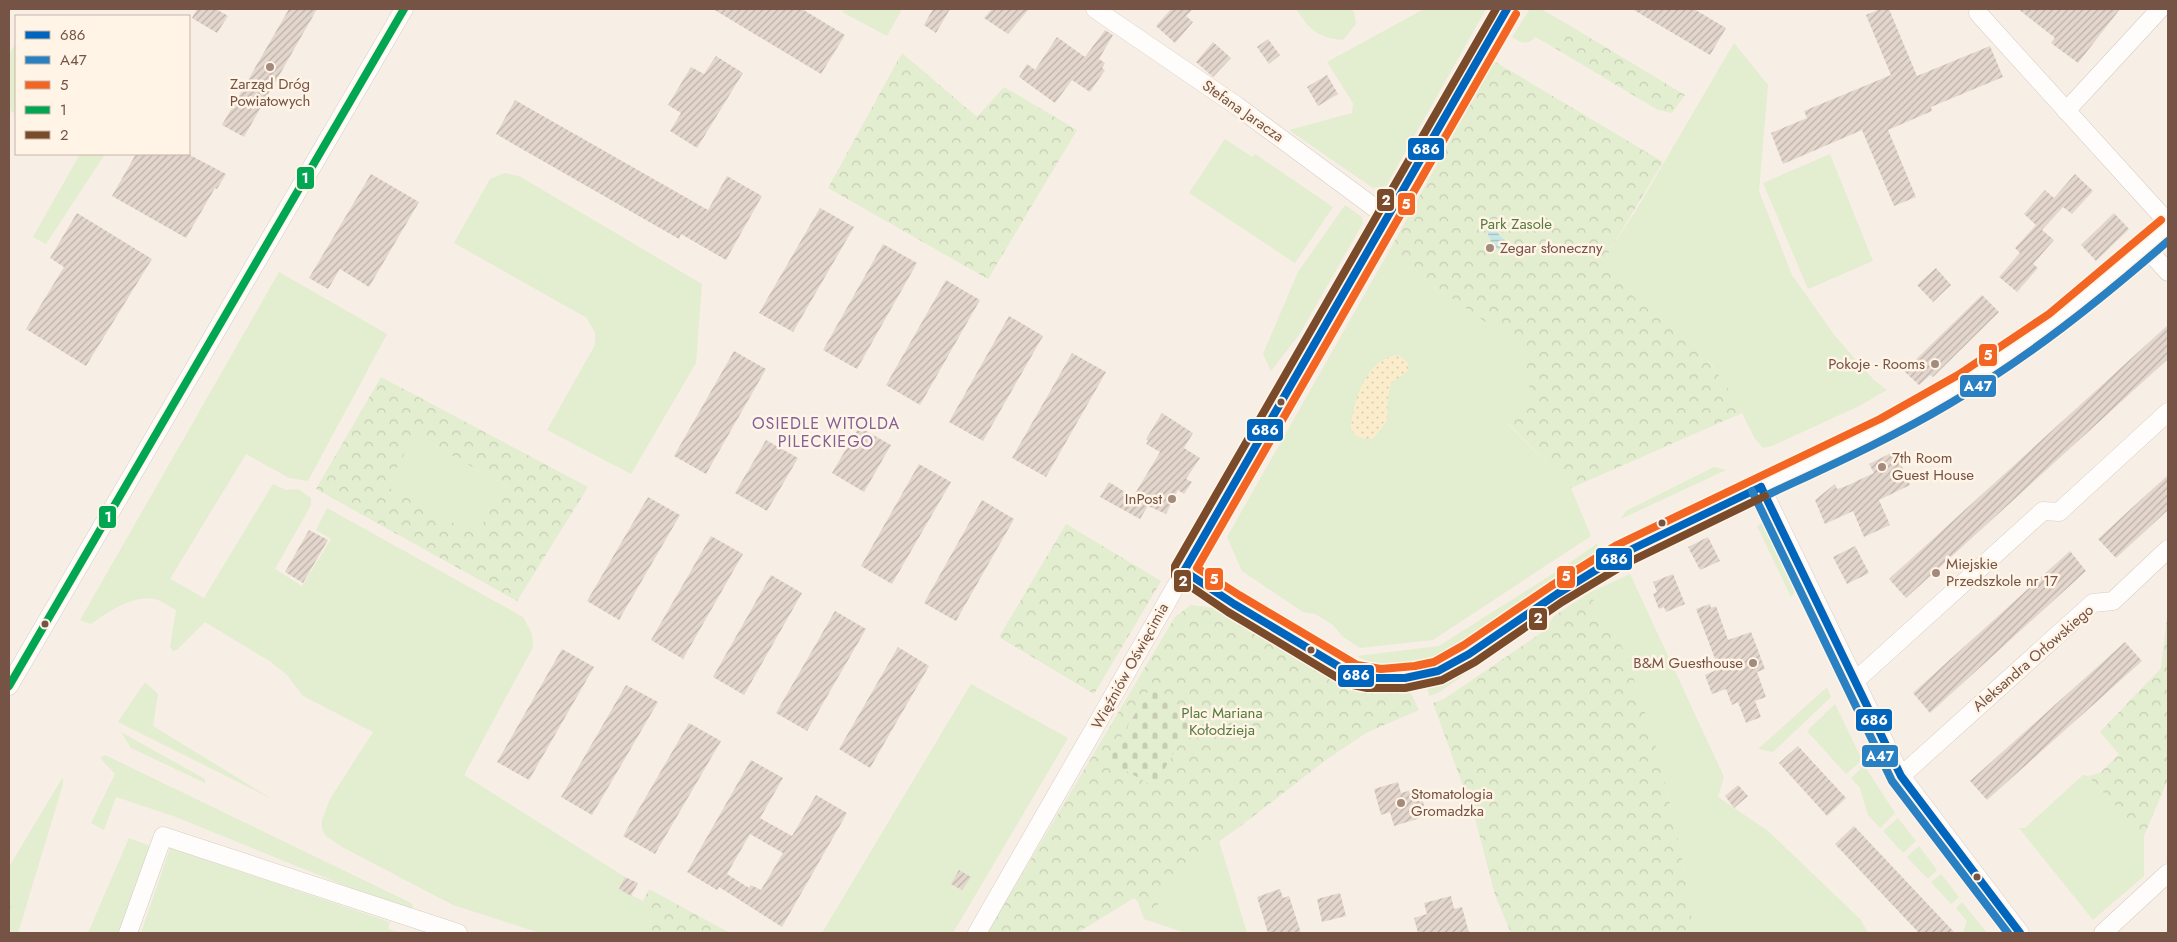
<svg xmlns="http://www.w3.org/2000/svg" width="2177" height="942" viewBox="0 0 2177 942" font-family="Jost,sans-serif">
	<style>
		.green { fill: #e3edcf }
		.forest { fill: url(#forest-crowns); fill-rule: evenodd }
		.sand { fill: url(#sand-dots) }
		.cemetery { fill: url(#cemetery-stones) }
		.water { fill: url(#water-rules) }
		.building { fill: url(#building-hatch); fill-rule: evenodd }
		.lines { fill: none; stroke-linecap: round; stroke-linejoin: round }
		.minor-casing { stroke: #d8ccc4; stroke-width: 19 }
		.minor { stroke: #fefdfb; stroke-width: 18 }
		.bus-1-casing { stroke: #fff4e6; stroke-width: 11 }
		.bus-2-casing { stroke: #fff4e6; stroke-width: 11 }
		.bus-3-casing { stroke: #fff4e6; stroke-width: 11 }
		.bus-4-casing { stroke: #fff4e6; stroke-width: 11 }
		.bus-5-casing { stroke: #fff4e6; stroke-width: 11 }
		.bus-1 { stroke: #0065bd; stroke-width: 8 }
		.bus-2 { stroke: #2980c2; stroke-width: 8 }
		.bus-3 { stroke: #f26522; stroke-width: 8 }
		.bus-4 { stroke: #00a651; stroke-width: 8 }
		.bus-5 { stroke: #7a4b2a; stroke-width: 8 }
		.poi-dot { fill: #a28a7d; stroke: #fff4e6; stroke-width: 2 }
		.bus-dot { fill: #755345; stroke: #fff4e6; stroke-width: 2 }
		.labels { text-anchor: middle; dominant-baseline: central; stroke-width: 5; stroke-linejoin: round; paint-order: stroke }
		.poi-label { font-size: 15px; fill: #755345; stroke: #fff4e6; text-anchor: start }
		.street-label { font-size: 15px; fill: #755345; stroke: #fff4e6 }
		.park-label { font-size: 15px; fill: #537b3c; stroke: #fff4e6 }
		.neighbourhood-label { font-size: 16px; letter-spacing: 1px; fill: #826099; stroke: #fff4e6 }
		.line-badge { stroke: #fff4e6; stroke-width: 2 }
		.badge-label { font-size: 14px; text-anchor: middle; font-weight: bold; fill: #fff }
	</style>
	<defs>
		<pattern id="forest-crowns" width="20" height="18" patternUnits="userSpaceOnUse" patternTransform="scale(1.25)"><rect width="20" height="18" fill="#e3edcf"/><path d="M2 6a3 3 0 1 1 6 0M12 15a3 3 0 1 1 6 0" fill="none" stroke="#c6cdb3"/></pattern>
		<pattern id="sand-dots" width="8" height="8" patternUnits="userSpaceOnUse" patternTransform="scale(1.25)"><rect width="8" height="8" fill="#fbedcc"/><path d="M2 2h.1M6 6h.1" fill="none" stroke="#dbcdb1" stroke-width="1.8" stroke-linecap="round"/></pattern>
		<pattern id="cemetery-stones" width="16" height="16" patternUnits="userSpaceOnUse" patternTransform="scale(1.25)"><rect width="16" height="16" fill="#e3edcf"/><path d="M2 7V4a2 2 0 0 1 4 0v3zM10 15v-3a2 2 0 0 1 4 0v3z" fill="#c6cdb3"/></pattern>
		<pattern id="water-rules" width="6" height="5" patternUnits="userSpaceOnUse" patternTransform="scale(1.25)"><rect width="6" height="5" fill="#c7e7e7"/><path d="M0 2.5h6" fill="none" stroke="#a6bebd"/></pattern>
		<pattern id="building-hatch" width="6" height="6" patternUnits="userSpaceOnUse" patternTransform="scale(1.25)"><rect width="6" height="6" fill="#e3d6cd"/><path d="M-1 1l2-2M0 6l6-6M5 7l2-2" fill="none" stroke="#bdb0a8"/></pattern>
	</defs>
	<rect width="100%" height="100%" fill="#f7efe5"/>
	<!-- green -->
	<g class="green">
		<path d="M846 9H902L887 36 842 12Z"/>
		<path d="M1296 9H1351L1354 12 1356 24 1343 40C1318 38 1309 29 1296 9Z"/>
		<path d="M1424 9H1486L1386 186 1373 188 1289 130 1352 113 1353 103 1327 62Z"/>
		<path d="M1530 9H1541L1567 24 1553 47 1535 37C1529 46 1520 43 1512 37Z"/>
		<path d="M1734 43 1768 85 1759 191 1792 275 1835 336 1874 380 1887 390 1859 406 1772 446 1763 448 1755 439 1737 403 1711 364 1679 333 1632 297 1614 273 1607 255 1638 207Z"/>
		<path d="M14 46 16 47V114L9 110V55Z"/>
		<path d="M1225 139 1252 157 1255 154 1333 207 1295 263 1189 193Z"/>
		<path d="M80 154H105L46 244 33 237Z"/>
		<path d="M1830 154 1873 261 1808 289 1763 183Z"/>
		<path d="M505 173 519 176 702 284 696 363 631 474 547 430 595 345V333L587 318 454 243 490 179Z"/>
		<path d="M1345 205 1362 217 1363 223 1299 335 1271 371 1263 354 1298 272Z"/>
		<path d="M1388 253 1522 348 1532 402 1508 424 1571 488 1591 536 1433 640 1360 648 1342 636 1333 625 1315 614 1303 612 1242 571 1227 537Z"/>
		<path d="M279 272 387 334 308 481 289 478 246 454 170 579 204 598 273 484 286 490 298 489 311 498V505L275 569 302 586 331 539 316 530 327 508 523 617 532 634 533 647 464 775 625 877 619 889 643 901 653 933H540L453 905 342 847 325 835 322 828V820L330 799 373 732 303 696 287 675 271 662 205 622 177 650 173 651 170 647 176 610C169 606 162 601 155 599 134 594 106 613 91 624L80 620Z"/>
		<path d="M414 435 505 485 476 535 386 487Z"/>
		<path d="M1714 467 1726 470 1621 519 1626 511Z"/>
		<path d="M1767 521 1788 562 1796 591 1791 597 1757 526Z"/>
		<path d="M1598 543 1594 558 1591 562 1455 651C1420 669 1392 676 1357 656L1439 646 1562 568Z"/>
		<path d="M1630 574 1724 777 1718 797 1768 831 1861 920 1868 933H1694L1683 863 1660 759 1625 652 1589 593Z"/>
		<path d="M1545 613 1539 624 1490 657V651Z"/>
		<path d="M1476 661 1481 663 1438 693 1429 696 1427 687 1429 684 1453 675Z"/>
		<path d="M145 682 158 694 153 726 272 799 118 722Z"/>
		<path d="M971 684 1068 738 953 933H822Z"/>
		<path d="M1827 687 1831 697 1773 752 1758 749Z"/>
		<path d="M1835 704 1862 760 1846 774 1807 731Z"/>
		<path d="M121 732 205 779V783L131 748Z"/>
		<path d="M105 755 413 904 412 913 176 817 116 797 104 830 91 823 115 774 100 758Z"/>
		<path d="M1864 765 1895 813 1880 828 1868 815 1860 788 1851 778Z"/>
		<path d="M2083 775 2088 776 2144 836V876L2093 920 2019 828H2025Z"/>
		<path d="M63 777V784L18 933H9V867Z"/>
		<path d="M1898 818 1916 841 1903 853 1883 831Z"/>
		<path d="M129 838 153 847 119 933H88Z"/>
		<path d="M1219 841 1247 933H1186L1144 919 1138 902 1134 898 1154 917 1166 880Z"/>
		<path d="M1919 846 1937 870 1928 879 1907 857Z"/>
		<path d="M170 848 390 922 388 929 401 933H141Z"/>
		<path d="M1941 874 1959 897 1951 904 1931 882Z"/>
		<path d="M1962 902 1987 933H1963L1967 921 1956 908Z"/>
	</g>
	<!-- forest -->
	<g class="forest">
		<path d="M1567 24 1685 95 1672 113 1658 110 1553 47Z"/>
		<path d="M902 53 977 117 1004 87 1077 130 988 279 828 188Z"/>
		<path d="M1494 61 1663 162 1607 255C1622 297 1647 306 1678 332 1704 354 1727 382 1742 413L1571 488 1508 423 1532 402 1522 348 1388 253Z"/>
		<path d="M381 377 588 487 517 601 316 489ZM414 435 505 485 476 535 387 487Z"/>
		<path d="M1066 524 1161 581 1094 694 999 637Z"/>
		<path d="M1589 593 1625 652 1660 759 1683 863 1694 933H1511L1495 895 1476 822 1433 703 1444 699 1544 631 1554 616Z"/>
		<path d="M1191 605 1214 608 1356 685 1410 691 1419 710 1366 733 1330 757 1242 825 1166 880 1154 917 1134 898 1077 933H987L1175 617Z"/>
		<path d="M2168 608V779L2144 836 2088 776 2100 773 2119 754 2100 732 2161 668Z"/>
		<path d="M649 889 730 933H653L643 901Z"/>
		<path d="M9 895 18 897 23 904 11 915 9 930Z"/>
	</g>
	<!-- sand -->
	<path class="sand" d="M1399 355 1408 363V371L1391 383 1388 396 1387 421 1373 439C1366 439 1357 439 1352 431 1349 425 1353 415 1354 408 1360 385 1372 357 1399 355Z"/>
	<!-- cemetery -->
	<path class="cemetery" d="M1150 688 1196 715 1154 787 1108 760Z"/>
	<!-- water -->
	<path class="water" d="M1495 225 1499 235 1512 246 1510 256C1496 251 1489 241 1486 227Z"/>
	<!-- building -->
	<g class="building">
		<path d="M197 9H216L228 16 217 33 192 18Z"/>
		<path d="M289 9H317L244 137 222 125Z"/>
		<path d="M713 9H802L845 35 821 74Z"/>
		<path d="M933 9H950L936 33 924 25Z"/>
		<path d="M992 9H1029L1008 34 984 18Z"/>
		<path d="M1171 9H1193L1186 16 1193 22 1175 43 1156 26Z"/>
		<path d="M1632 9H1694L1726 28 1710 55Z"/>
		<path d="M1880 9H1889L1917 76 1990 46 2003 77 1931 107 1932 111 1888 130 1916 197 1894 206 1862 130 1783 164 1771 133 1807 118 1804 111 1891 75 1866 15Z"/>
		<path d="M2018 9H2120L2078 63 2051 43 2055 38Z"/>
		<path d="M1105 30 1113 35 1099 59 1105 63 1102 68 1105 70 1090 92 1072 80 1055 103 1019 77 1027 64 1035 70 1057 37 1085 57Z"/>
		<path d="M1268 39 1280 55 1269 64 1257 47Z"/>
		<path d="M1213 42 1231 58 1213 77 1196 62Z"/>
		<path d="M716 56 743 73 697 148 670 131 681 113 668 105 691 67 704 74Z"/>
		<path d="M1327 75 1338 94 1318 106 1307 87Z"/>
		<path d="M515 100 708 210 727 176 762 196 726 260 681 234 679 239 496 134Z"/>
		<path d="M136 154H188L226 174 217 189 215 188 186 238 112 196Z"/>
		<path d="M371 174 419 202 369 287 340 269 328 289 309 278Z"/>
		<path d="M2075 174 2093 191 2072 214 2063 207 2042 230 2054 240 2033 264 2038 268 2017 292 1999 277 2020 253 2015 248 2036 225 2024 214 2045 190 2054 198Z"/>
		<path d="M820 208 854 227 793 332 759 313Z"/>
		<path d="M77 213 152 259 86 366 26 329 64 267 50 258Z"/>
		<path d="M2114 213 2129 229 2096 261 2081 245Z"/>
		<path d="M883 244 917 263 857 369 823 350Z"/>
		<path d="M1936 268 1951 285 1933 302 1917 285Z"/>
		<path d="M946 280 980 300 920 405 886 385Z"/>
		<path d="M1982 295 1999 312 1933 377 1930 375 1919 385 1904 371Z"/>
		<path d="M1009 316 1043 336 983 441 949 422Z"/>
		<path d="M2168 325V359L1906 598 1889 579Z"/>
		<path d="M734 351 766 369 706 474 674 456Z"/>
		<path d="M1072 353 1106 372 1046 477 1012 458Z"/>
		<path d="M1162 413 1193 433 1184 448 1200 458 1186 479 1192 482 1184 494 1178 490 1166 514 1148 506 1140 519 1100 497 1109 482 1133 497 1160 452 1146 444 1148 441 1146 439Z"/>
		<path d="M859 427 891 445 864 492 832 473Z"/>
		<path d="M766 440 798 458 767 511 735 493Z"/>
		<path d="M1895 451 1910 485 1879 500 1890 525 1864 537 1853 511 1825 524 1815 500 1835 484 1837 489 1844 487 1874 473 1869 464Z"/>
		<path d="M919 464 951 482 892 584 861 566Z"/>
		<path d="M2168 475V510L2116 558 2098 539Z"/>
		<path d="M648 497 680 515 619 620 587 601Z"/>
		<path d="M982 500 1014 519 956 621 924 603Z"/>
		<path d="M309 530 328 540 303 583 285 572Z"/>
		<path d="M711 536 743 554 683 659 651 640Z"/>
		<path d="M1708 537 1720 561 1700 570 1688 547Z"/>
		<path d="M1855 546 1869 573 1847 584 1833 557Z"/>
		<path d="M2070 551 2086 571 1930 713 1913 693Z"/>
		<path d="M1673 574 1685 604 1666 612 1664 607 1659 609 1653 594 1657 592 1653 582Z"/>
		<path d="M771 575 802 593 744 695 713 677Z"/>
		<path d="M1710 604 1711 608 1716 606 1728 640 1751 632 1765 669 1757 672 1766 697 1755 701 1761 717 1746 723 1738 702 1732 705 1726 689 1712 694 1705 675 1719 669 1696 609Z"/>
		<path d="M835 611 866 629 807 731 776 713Z"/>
		<path d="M2125 642 2142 661 1987 800 1970 781Z"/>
		<path d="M898 647 929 666 870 768 839 749Z"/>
		<path d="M562 649 594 667 529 780 497 762Z"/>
		<path d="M626 685 658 702 592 815 561 797Z"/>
		<path d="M689 723 721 741 655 854 623 836Z"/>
		<path d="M1798 746 1846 798 1827 816 1779 763Z"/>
		<path d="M751 760 783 778 760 818 792 836 816 795 847 813 782 927 719 887 717 890 687 872ZM750 834 783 853 761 890 751 885 749 888 727 874Z"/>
		<path d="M1398 782 1401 793 1419 788 1427 816 1394 826 1390 812 1381 815 1374 789Z"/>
		<path d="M1738 785 1748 796 1734 808 1725 796Z"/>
		<path d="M1854 826 1955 933H1919L1835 844Z"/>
		<path d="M959 870 971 877 962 890 951 884Z"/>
		<path d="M625 877 638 883 631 896 619 889Z"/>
		<path d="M1280 889 1283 898 1289 896 1301 933H1268L1257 897Z"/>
		<path d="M1340 893 1346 916 1322 922 1317 899Z"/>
		<path d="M1451 896 1454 909 1462 907 1469 933H1418L1414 918 1427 914 1424 903Z"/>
	</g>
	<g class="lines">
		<!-- minor casing -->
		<g class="minor-casing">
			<g id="minor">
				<path d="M1095 9 1237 106 1387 217"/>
				<path d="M1978 13 2162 216"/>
				<path d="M2066 111 2160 9"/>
				<path d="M2146 248 2168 272"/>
				<path d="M1761 487 1901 776 2020 933"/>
				<path d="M1184 571 1234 604 1312 649 1353 675 1368 678H1405L1438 671 1469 654 1557 594 1622 554 1885 428 1969 381 2040 334 2168 228"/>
				<path d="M1854 682 2043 511 2059 512 2168 412"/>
				<path d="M9 686 404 9"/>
				<path d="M1901 776 2093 603 2113 601 2168 549"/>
				<path d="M128 933 163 836 458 933"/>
				<path d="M977 933 1507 9"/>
				<path d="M2103 933 2168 873"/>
			</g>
		</g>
		<!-- minor -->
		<use href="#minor" class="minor"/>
		<!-- bus-1 casing -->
		<g class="bus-1-casing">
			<g id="bus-1">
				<path d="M1761 487 1901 776 2020 933"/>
				<path d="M1184 571 1234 604 1353 675 1368 678H1405L1438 671 1469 654 1557 594 1622 554 1761 487"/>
				<path d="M1184 571 1507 9"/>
			</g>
		</g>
		<!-- bus-2 casing -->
		<g class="bus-2-casing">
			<g id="bus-2">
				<path d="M1752 491 1892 781 2008 933"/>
				<path d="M1765 496C1827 467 1890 439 1949 404 2028 358 2099 301 2168 241"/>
			</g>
		</g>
		<!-- bus-3 casing -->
		<g class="bus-3-casing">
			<path id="bus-3" d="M1516 14 1197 568 1239 595 1357 665 1381 669 1415 666 1434 662 1464 645 1551 586 1617 545 1880 419 1958 375 2049 314 2161 220"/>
		</g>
		<!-- bus-4 casing -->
		<g class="bus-4-casing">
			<path id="bus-4" d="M9 686 404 9"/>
		</g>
		<!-- bus-5 casing -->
		<g class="bus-5-casing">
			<path id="bus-5" d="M1496 9 1175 566V576L1228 612 1348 684 1367 688H1405L1442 680 1475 662 1562 602 1627 563 1765 496"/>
		</g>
		<!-- bus-1 -->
		<use href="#bus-1" class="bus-1"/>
		<!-- bus-2 -->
		<use href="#bus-2" class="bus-2"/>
		<!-- bus-3 -->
		<use href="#bus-3" class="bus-3"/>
		<!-- bus-4 -->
		<use href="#bus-4" class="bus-4"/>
		<!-- bus-5 -->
		<use href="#bus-5" class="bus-5"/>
	</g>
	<!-- markers -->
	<g class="poi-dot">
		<circle cx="270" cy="67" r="5"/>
		<circle cx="1490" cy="248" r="5"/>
		<circle cx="1935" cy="364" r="5"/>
		<circle cx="1882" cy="467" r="5"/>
		<circle cx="1172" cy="499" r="5"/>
		<circle cx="1936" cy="573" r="5"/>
		<circle cx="1753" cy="663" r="5"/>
		<circle cx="1401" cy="803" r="5"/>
	</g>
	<g class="bus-dot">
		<circle cx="1281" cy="402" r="4.5"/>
		<circle cx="1662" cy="523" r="4.5"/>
		<circle cx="45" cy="624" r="4.5"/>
		<circle cx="1311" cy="650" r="4.5"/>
		<circle cx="1977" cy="877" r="4.5"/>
	</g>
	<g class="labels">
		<!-- poi labels -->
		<g class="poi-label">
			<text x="270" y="84" text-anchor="middle">Zarząd Dróg<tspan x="270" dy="17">Powiatowych</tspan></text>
			<text x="1500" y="248">Zegar słoneczny</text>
			<text x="1925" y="364" text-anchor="end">Pokoje - Rooms</text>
			<text x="1892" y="458">7th Room<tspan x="1892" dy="17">Guest House</tspan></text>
			<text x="1162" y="499" text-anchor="end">InPost</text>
			<text x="1946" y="564">Miejskie<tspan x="1946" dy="17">Przedszkole nr 17</tspan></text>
			<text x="1743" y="663" text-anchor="end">B&amp;M Guesthouse</text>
			<text x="1411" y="794">Stomatologia<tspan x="1411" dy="17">Gromadzka</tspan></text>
		</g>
		<!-- street labels -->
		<g class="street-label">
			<text transform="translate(1243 111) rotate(35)">Stefana Jaracza</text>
			<text transform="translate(2033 658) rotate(-41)">Aleksandra Orłowskiego</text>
			<text transform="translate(1130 666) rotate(-61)">Więźniów Oświęcimia</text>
		</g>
		<!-- park labels -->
		<g class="park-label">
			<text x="1516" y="224">Park Zasole</text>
			<text x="1222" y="713">Plac Mariana<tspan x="1222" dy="17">Kołodzieja</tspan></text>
		</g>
		<!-- neighbourhood labels -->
		<g class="neighbourhood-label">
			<text x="826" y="423">OSIEDLE WITOLDA<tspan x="826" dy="18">PILECKIEGO</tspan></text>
		</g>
	</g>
	<g class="line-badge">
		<rect x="1407" y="137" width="38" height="24" rx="5" fill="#0065bd"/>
		<rect x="296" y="166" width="19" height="24" rx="5" fill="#00a651"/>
		<rect x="1376" y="188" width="19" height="24" rx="5" fill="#7a4b2a"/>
		<rect x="1397" y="192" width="19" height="24" rx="5" fill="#f26522"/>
		<rect x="1978" y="343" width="20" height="24" rx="5" fill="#f26522"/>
		<rect x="1959" y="374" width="38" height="24" rx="5" fill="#2980c2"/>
		<rect x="1246" y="418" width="38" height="24" rx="5" fill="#0065bd"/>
		<rect x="98" y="505" width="19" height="24" rx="5" fill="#00a651"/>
		<rect x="1595" y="547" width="38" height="24" rx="5" fill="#0065bd"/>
		<rect x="1556" y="565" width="20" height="24" rx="5" fill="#f26522"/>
		<rect x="1204" y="567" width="20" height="24" rx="5" fill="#f26522"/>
		<rect x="1173" y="569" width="19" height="24" rx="5" fill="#7a4b2a"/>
		<rect x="1528" y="607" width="20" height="24" rx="5" fill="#7a4b2a"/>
		<rect x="1337" y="664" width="38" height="24" rx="5" fill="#0065bd"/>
		<rect x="1855" y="708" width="38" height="24" rx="5" fill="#0065bd"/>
		<rect x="1861" y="744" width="38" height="24" rx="5" fill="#2980c2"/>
	</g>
	<g class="badge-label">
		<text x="1426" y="154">686</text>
		<text x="305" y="183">1</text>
		<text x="1386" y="205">2</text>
		<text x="1406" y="209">5</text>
		<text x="1988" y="360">5</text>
		<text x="1978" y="391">A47</text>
		<text x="1265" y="435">686</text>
		<text x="108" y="522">1</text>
		<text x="1614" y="564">686</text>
		<text x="1566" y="581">5</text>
		<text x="1214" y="584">5</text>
		<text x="1183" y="586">2</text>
		<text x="1538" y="623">2</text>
		<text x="1356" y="680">686</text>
		<text x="1874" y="725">686</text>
		<text x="1880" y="761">A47</text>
	</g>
	<!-- border -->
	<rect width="2177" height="942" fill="none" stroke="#755345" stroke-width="20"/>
	<!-- legend -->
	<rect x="15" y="15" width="175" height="140" fill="#fff4e6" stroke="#c8b4a6"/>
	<rect x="25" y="31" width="25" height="8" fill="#0065bd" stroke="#c8b4a6"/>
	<text x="60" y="40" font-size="15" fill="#755345">686</text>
	<rect x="25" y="56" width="25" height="8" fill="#2980c2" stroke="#c8b4a6"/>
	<text x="60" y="65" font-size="15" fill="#755345">A47</text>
	<rect x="25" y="81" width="25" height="8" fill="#f26522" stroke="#c8b4a6"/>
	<text x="60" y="90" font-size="15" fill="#755345">5</text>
	<rect x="25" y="106" width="25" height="8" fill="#00a651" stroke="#c8b4a6"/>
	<text x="60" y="115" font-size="15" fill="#755345">1</text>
	<rect x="25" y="131" width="25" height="8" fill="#7a4b2a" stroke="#c8b4a6"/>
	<text x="60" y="140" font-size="15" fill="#755345">2</text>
</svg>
